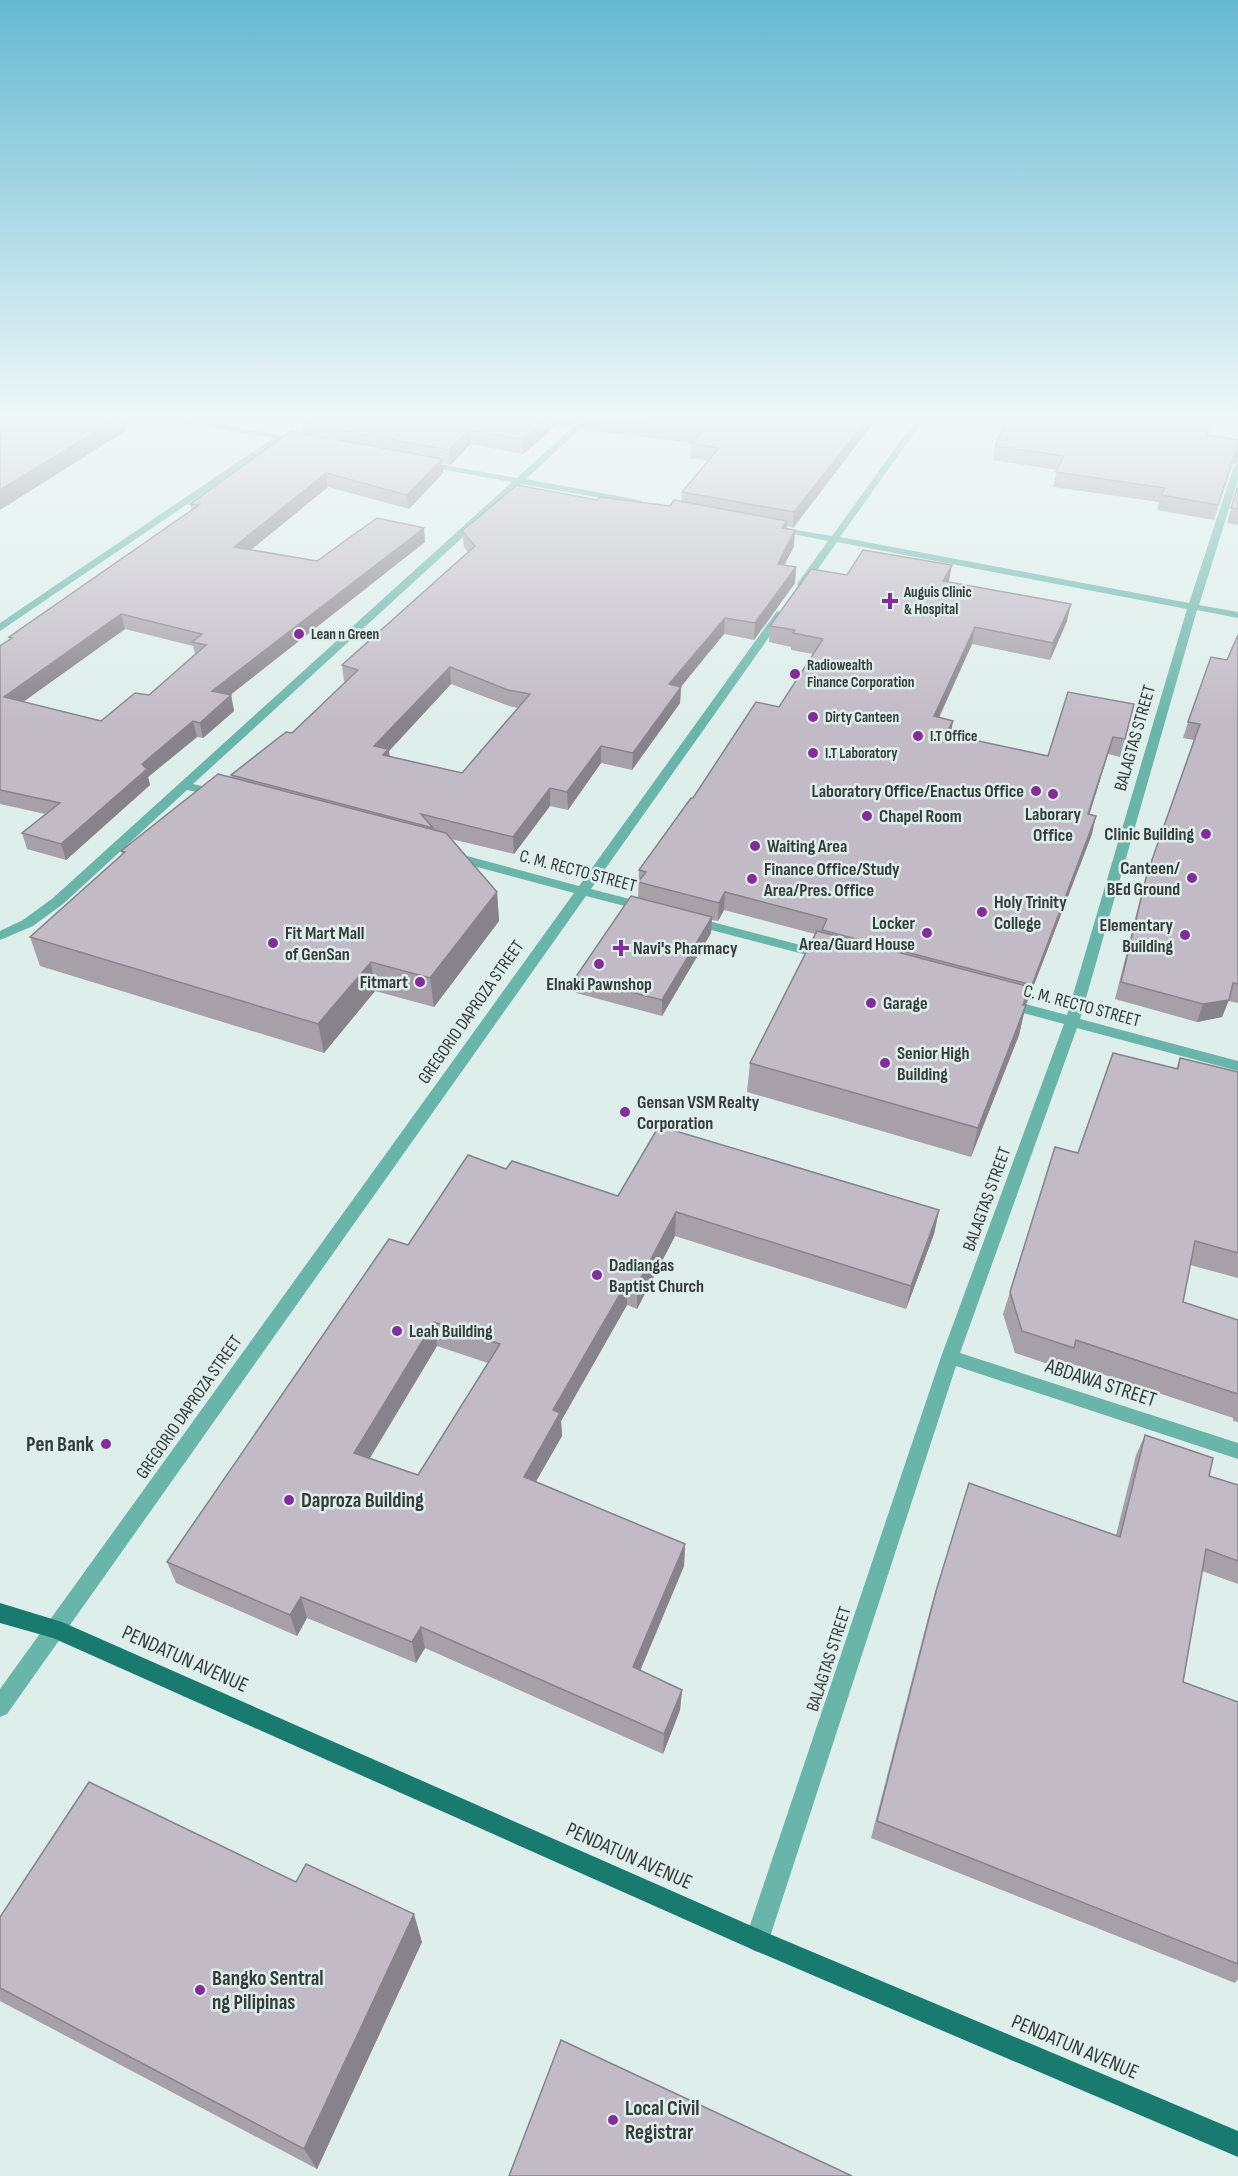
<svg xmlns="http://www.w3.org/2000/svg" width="1238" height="2176" viewBox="0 0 1238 2176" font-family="'Sofia Sans Condensed',sans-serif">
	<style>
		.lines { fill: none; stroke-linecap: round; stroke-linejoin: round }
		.minor { fill: #6ab5a9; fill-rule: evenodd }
		.major { fill: #197b70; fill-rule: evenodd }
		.wall { fill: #a7a0a9; fill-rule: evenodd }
		.shaded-wall { fill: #88828a }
		.building { fill: #c2bac5; stroke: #88828a; stroke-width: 1.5; fill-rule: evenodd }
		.poi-dot { fill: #842c99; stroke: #deeeeb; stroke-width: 2 }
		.labels { text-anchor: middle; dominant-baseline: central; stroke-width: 5; stroke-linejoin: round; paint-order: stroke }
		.far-poi-label { font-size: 15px; font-weight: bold; fill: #353b3a; stroke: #deeeeb; text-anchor: start }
		.street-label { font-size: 18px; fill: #353b3a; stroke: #deeeeb }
		.poi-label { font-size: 18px; font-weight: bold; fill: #353b3a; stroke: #deeeeb; text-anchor: start }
		.near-street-label { font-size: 21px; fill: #353b3a; stroke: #deeeeb }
		.near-poi-label { font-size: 21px; font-weight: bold; fill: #353b3a; stroke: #deeeeb; text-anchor: start }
	</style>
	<rect width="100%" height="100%" fill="#deeeeb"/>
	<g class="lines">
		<!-- minor -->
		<g class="minor">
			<path d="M171 418H188L307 441 303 444 282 440 0 631V623L273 438 175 421Z"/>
			<path d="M583 418H592L526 479 639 500 642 501V505L521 484 193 784 222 791V797L187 790 63 904 33 926 0 940V931L23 920 53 898 512 482 424 466 421 465V461L517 478Z"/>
			<path d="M917 418H925L840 537 1189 603 1234 466 1238 463V480L1199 605 1238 612V618L1197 610 1080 1019 1238 1061V1071L1077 1028 960 1353 1238 1443V1459L956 1366 769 1940 765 1948 757 1952 749 1948 745 1940 941 1357 1064 1024 1001 1007 999 1004 1006 999 1067 1015 1187 609 837 542 806 586H798L797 584 828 541 772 530V526L832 536Z"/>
			<path d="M777 611 786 613 591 889 649 904 651 907 649 910 644 911 586 896 7 1714 0 1717V1689L574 893 447 859V853L452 852 579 886Z"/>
			<path d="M693 917 831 953 833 956 826 960 688 924 686 921Z"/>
		</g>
		<!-- major -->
		<path class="major" d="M0 1603 62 1622 765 1932 1238 2131V2157L749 1948 53 1638 0 1623Z"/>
	</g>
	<!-- wall -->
	<g class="wall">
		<path d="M308 418H580L570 427 557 425 523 454 470 444 451 465 442 463 443 473 409 509 328 487 251 550 317 561 424 528 425 542 230 695H231L234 711 203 738 197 737 148 777 150 785 66 860 27 849 22 833 45 814 0 804V646L10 640 9 637 192 510 190 504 303 433 301 423ZM125 629 193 646 195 654 149 695 101 721 23 702Z"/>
		<path d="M583 418H877L793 528 787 526V528L794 546 784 565 796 567 795 583 754 640 724 634 681 687 680 703 632 770 601 763 568 810 550 806 514 854 451 839 497 892 499 921 434 1007 375 991 324 1053 40 966 30 937 122 854 121 851 232 778 231 775 292 733 345 682 344 681 342 665 468 552 464 547 462 531 597 500 670 506 681 502 682 492 708 461 690 458 691 443 583 429ZM451 684 509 706 518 708 462 773 389 756V751Z"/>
		<path d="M1207 435 1232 465 1214 520 1157 510 1159 502 1053 487 1057 470 993 460 995 446Z"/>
		<path d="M1238 486V525L1227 523Z"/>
		<path d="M847 575 949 581 948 582 1067 621 1050 660 972 644 939 718 950 735 1048 756 1134 704 1120 757 1108 754 1089 815 1092 834 1027 1003H1026L1019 1035 971 1157 747 1092 750 1063 815 934 724 910 718 921 712 920 711 933 662 1016 576 993 575 978 638 898 639 870 693 798 779 707 813 654 791 650V647L769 642 770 626Z"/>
		<path d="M1238 635V1003L1228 1001 1222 1017 1197 1022 1115 999 1142 891 1147 874 1194 740 1183 738 1188 722 1227 660Z"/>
		<path d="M1180 1058 1238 1072V1278L1190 1265 1183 1302 1238 1320V1422L1233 1421V1418L1069 1363 1066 1370 1015 1353 1003 1314 1010 1292 1078 1153 1176 1069Z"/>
		<path d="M506 1169 618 1196 939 1210 934 1234 906 1309 675 1236 637 1309 627 1305 561 1421 562 1436 536 1481 685 1544 684 1566 640 1670 682 1690 680 1710 663 1754 425 1648 416 1663 307 1618 297 1636 176 1583 167 1562 408 1245ZM437 1346 488 1363 418 1475 370 1458Z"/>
		<path d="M1145 1435 1209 1476 1238 1485V1584L1202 1571 1183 1682 1238 1702V1979L1235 1983 871 1838 930 1610 969 1483 1116 1535 1136 1455Z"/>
		<path d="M0 1917 422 1942 317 2169 0 2001Z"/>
	</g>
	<!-- shaded-wall -->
	<g class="shaded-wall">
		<path d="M118 418H125L127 430 0 510V490Z"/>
		<path d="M548 418H556L557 425 523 454 522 439Z"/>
		<path d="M569 418H580L570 427Z"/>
		<path d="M868 418H877L793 528 794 512Z"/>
		<path d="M469 430 470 444 451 465 449 450Z"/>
		<path d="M1238 450V462L1232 465 1214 520 1236 451Z"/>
		<path d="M442 459 443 473 409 509 407 495Z"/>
		<path d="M326 473 328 487 237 561 234 547Z"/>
		<path d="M787 521 786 537 782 528Z"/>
		<path d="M424 528 425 542 215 707 212 691Z"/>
		<path d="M795 530 794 546 777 580 778 564Z"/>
		<path d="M952 565 949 581 941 597 943 581Z"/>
		<path d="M796 567 795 583 754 640 755 623Z"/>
		<path d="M1071 604 1067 621 1050 660 1053 643Z"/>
		<path d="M121 614 125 629 9 712 4 697Z"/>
		<path d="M725 618 724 634 669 701V684Z"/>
		<path d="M975 627 972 644 931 734 934 716Z"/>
		<path d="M450 667 451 684 389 751 391 766 374 746Z"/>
		<path d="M681 687 680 703 632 770 633 753Z"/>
		<path d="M231 695 234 711 203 738 200 723Z"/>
		<path d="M193 721 197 737 148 777 150 785 66 860 61 844 142 764Z"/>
		<path d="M953 721 950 738 946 734Z"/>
		<path d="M1113 737 1108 754 1084 832 1088 814Z"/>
		<path d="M601 746V763L568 810 567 792Z"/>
		<path d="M550 788V806L514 854 513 837Z"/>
		<path d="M1096 816 1092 834 1027 1003 1032 985Z"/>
		<path d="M497 892 499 921 434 1007 430 978Z"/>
		<path d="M725 892 724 910 718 921 719 903Z"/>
		<path d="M712 917 711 933 662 1016V1000Z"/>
		<path d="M371 962 375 991 324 1053 318 1024Z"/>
		<path d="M1030 987 1019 1035 971 1157 978 1128Z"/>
		<path d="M1229 1000 1222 1017 1197 1022 1203 1004Z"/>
		<path d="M939 1210 934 1234 906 1309 911 1286Z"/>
		<path d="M676 1212 675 1236 637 1309V1285Z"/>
		<path d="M627 1282V1305L561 1421 562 1436 526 1499 524 1477 553 1410Z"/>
		<path d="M434 1322 437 1346 359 1476 354 1453Z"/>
		<path d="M685 1544 684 1566 633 1688V1667Z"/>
		<path d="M301 1597 307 1618 297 1636 290 1615Z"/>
		<path d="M421 1627 425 1648 416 1663 412 1642Z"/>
		<path d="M682 1690 680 1710 663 1754 664 1734Z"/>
		<path d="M414 1914 422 1942 317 2169 304 2149Z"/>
	</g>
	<!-- building -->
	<g class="building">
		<path d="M0 418H118L0 490Z"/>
		<path d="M308 418H548L522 439 469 430 449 450 301 423Z"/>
		<path d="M607 418H868L794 512 682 492 719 448 690 443 705 430Z"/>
		<path d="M1007 418H1212L1207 435 1238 440V450L1236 451 1218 505 1161 495 1165 488 1056 472 1064 456 995 446Z"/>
		<path d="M291 431 442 459 407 495 326 473 234 547 317 561 377 518 424 528 212 691 231 695 200 723 193 721 142 764 147 769 61 844 22 833 60 803 0 790V646L12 638 9 637 199 505 190 504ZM121 614 202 634 192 642 206 645 149 695 135 693 101 721 4 697Z"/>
		<path d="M517 485 597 500 600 497 670 506 674 500 787 521 782 528 795 530 778 564 796 567 755 623 725 618 669 684 681 687 633 753 601 746 567 792 550 788 513 837 421 814 433 828 231 775 286 732 292 733 358 670 342 665 475 546 462 531ZM450 667 508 690 530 694 462 773 383 755 388 749 374 746Z"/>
		<path d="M1238 486V509L1231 508Z"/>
		<path d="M863 550 952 565 943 581 1071 604 1053 643 975 627 934 716 953 721 946 734 1048 756 1068 692 1134 704 1125 739 1113 737 1088 814 1096 816 1032 985 822 930 827 919 725 892 719 903 638 882 646 872 639 870 691 798H693L756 702 779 707 823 639 793 633 795 630 770 626 811 569 847 575Z"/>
		<path d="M1238 635V984L1233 983 1229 1000 1203 1004 1121 982 1147 874 1200 724 1188 722 1211 657 1227 660Z"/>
		<path d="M218 774 446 833 497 892 430 978 371 962 318 1024 30 937 125 852 121 851Z"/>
		<path d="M631 896 712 917 662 1000 575 978Z"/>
		<path d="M817 931 1030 987 1023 1005H1026L978 1128 750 1063Z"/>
		<path d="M1113 1053 1178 1069 1180 1058 1238 1072V1253L1195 1241 1183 1302 1238 1320V1394L1076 1340 1074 1348 1022 1331 1010 1292 1055 1147 1078 1153Z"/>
		<path d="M659 1126 939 1210 911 1286 676 1212 637 1285 627 1282 553 1410 560 1413 524 1477 685 1544 633 1667 682 1690 664 1734 421 1627 412 1642 301 1597 290 1615 167 1562 389 1239 408 1245 468 1155 506 1169 512 1161 618 1196ZM434 1322 500 1344 418 1475 354 1453Z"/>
		<path d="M1145 1435 1213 1458 1209 1476 1238 1485V1561L1206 1549 1183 1682 1238 1702V1964L877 1821 936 1591 969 1483 1120 1537Z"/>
		<path d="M89 1782 296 1882 306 1864 414 1914 304 2149 0 1988V1917Z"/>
		<path d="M561 2040 852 2176H509Z"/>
	</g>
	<!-- sky -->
	<linearGradient id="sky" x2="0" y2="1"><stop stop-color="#66b9d2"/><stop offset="0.58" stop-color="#f0f7f6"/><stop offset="1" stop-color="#f0f7f6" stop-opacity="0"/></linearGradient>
	<rect width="1238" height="722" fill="url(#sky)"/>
	<!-- markers -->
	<g class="poi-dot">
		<path d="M887 592h6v6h6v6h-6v6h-6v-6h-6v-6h6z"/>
		<circle cx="299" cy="634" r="6"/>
		<circle cx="795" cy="674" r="6"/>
		<circle cx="813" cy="717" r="6"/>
		<circle cx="918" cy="736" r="6"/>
		<circle cx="813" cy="753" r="6"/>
		<circle cx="1036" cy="791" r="6"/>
		<circle cx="1053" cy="794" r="6"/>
		<circle cx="867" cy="816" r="6"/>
		<circle cx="1206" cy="834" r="6"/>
		<circle cx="755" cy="846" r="6"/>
		<circle cx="1192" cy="878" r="6"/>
		<circle cx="752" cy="879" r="6"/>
		<circle cx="982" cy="912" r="6"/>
		<circle cx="927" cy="933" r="6"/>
		<circle cx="1185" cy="935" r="6"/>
		<circle cx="273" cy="943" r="6"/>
		<path d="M618 939h6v6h6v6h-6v6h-6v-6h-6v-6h6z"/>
		<circle cx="599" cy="964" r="6"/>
		<circle cx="420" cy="982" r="6"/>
		<circle cx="871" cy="1003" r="6"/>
		<circle cx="885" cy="1063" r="6"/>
		<circle cx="625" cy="1112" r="6"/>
		<circle cx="597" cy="1275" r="6"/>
		<circle cx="397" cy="1331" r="6"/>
		<circle cx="106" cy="1444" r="6"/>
		<circle cx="289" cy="1500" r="6"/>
		<circle cx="200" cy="1990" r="6"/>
		<circle cx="613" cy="2120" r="6"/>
	</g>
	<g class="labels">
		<!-- far-poi labels -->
		<g class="far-poi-label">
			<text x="904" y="592">Auguis Clinic<tspan x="904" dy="17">&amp; Hospital</tspan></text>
			<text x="311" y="634">Lean n Green</text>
			<text x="807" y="665">Radiowealth<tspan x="807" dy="17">Finance Corporation</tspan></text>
			<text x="825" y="717">Dirty Canteen</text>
			<text x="930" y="736">I.T Office</text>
			<text x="825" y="753">I.T Laboratory</text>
		</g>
		<!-- street labels -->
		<g class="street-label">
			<text transform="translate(1135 738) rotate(-74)">BALAGTAS STREET</text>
			<text transform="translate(578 871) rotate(15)">C. M. RECTO STREET</text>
			<text transform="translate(1082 1006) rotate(15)">C. M. RECTO STREET</text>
			<text transform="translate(471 1012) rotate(-55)">GREGORIO DAPROZA STREET</text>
			<text transform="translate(987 1199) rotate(-70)">BALAGTAS STREET</text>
			<text transform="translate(189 1407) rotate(-55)">GREGORIO DAPROZA STREET</text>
			<text transform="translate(829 1659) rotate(-72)">BALAGTAS STREET</text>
		</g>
		<!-- poi labels -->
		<g class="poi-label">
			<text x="1024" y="791" text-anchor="end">Laboratory Office/Enactus Office</text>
			<text x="1053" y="814" text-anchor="middle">Laborary<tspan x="1053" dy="21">Office</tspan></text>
			<text x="879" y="816">Chapel Room</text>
			<text x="1194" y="834" text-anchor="end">Clinic Building</text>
			<text x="767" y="846">Waiting Area</text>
			<text x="1180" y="868" text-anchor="end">Canteen/<tspan x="1180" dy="21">BEd Ground</tspan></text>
			<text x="764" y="869">Finance Office/Study<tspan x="764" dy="21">Area/Pres. Office</tspan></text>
			<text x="994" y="902">Holy Trinity<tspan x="994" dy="21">College</tspan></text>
			<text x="915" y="923" text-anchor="end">Locker<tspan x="915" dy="21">Area/Guard House</tspan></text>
			<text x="1173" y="925" text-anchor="end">Elementary<tspan x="1173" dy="21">Building</tspan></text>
			<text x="285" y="933">Fit Mart Mall<tspan x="285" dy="21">of GenSan</tspan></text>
			<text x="633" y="948">Navi's Pharmacy</text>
			<text x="408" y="982" text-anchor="end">Fitmart</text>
			<text x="599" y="984" text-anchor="middle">Elnaki Pawnshop</text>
			<text x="883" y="1003">Garage</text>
			<text x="897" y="1053">Senior High<tspan x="897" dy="21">Building</tspan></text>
			<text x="637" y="1102">Gensan VSM Realty<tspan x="637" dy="21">Corporation</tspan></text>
			<text x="609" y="1265">Dadiangas<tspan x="609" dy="21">Baptist Church</tspan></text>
			<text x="409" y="1331">Leah Building</text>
		</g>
		<!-- near-street labels -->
		<g class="near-street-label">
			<text transform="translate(1101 1383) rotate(18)">ABDAWA STREET</text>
			<text transform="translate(185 1659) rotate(24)">PENDATUN AVENUE</text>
			<text transform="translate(629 1856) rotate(24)">PENDATUN AVENUE</text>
			<text transform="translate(1075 2047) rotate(23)">PENDATUN AVENUE</text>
		</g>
		<!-- near-poi labels -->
		<g class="near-poi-label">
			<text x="94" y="1444" text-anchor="end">Pen Bank</text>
			<text x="301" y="1500">Daproza Building</text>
			<text x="212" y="1978">Bangko Sentral<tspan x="212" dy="24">ng Pilipinas</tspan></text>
			<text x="625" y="2108">Local Civil<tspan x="625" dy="24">Registrar</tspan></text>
		</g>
	</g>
</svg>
